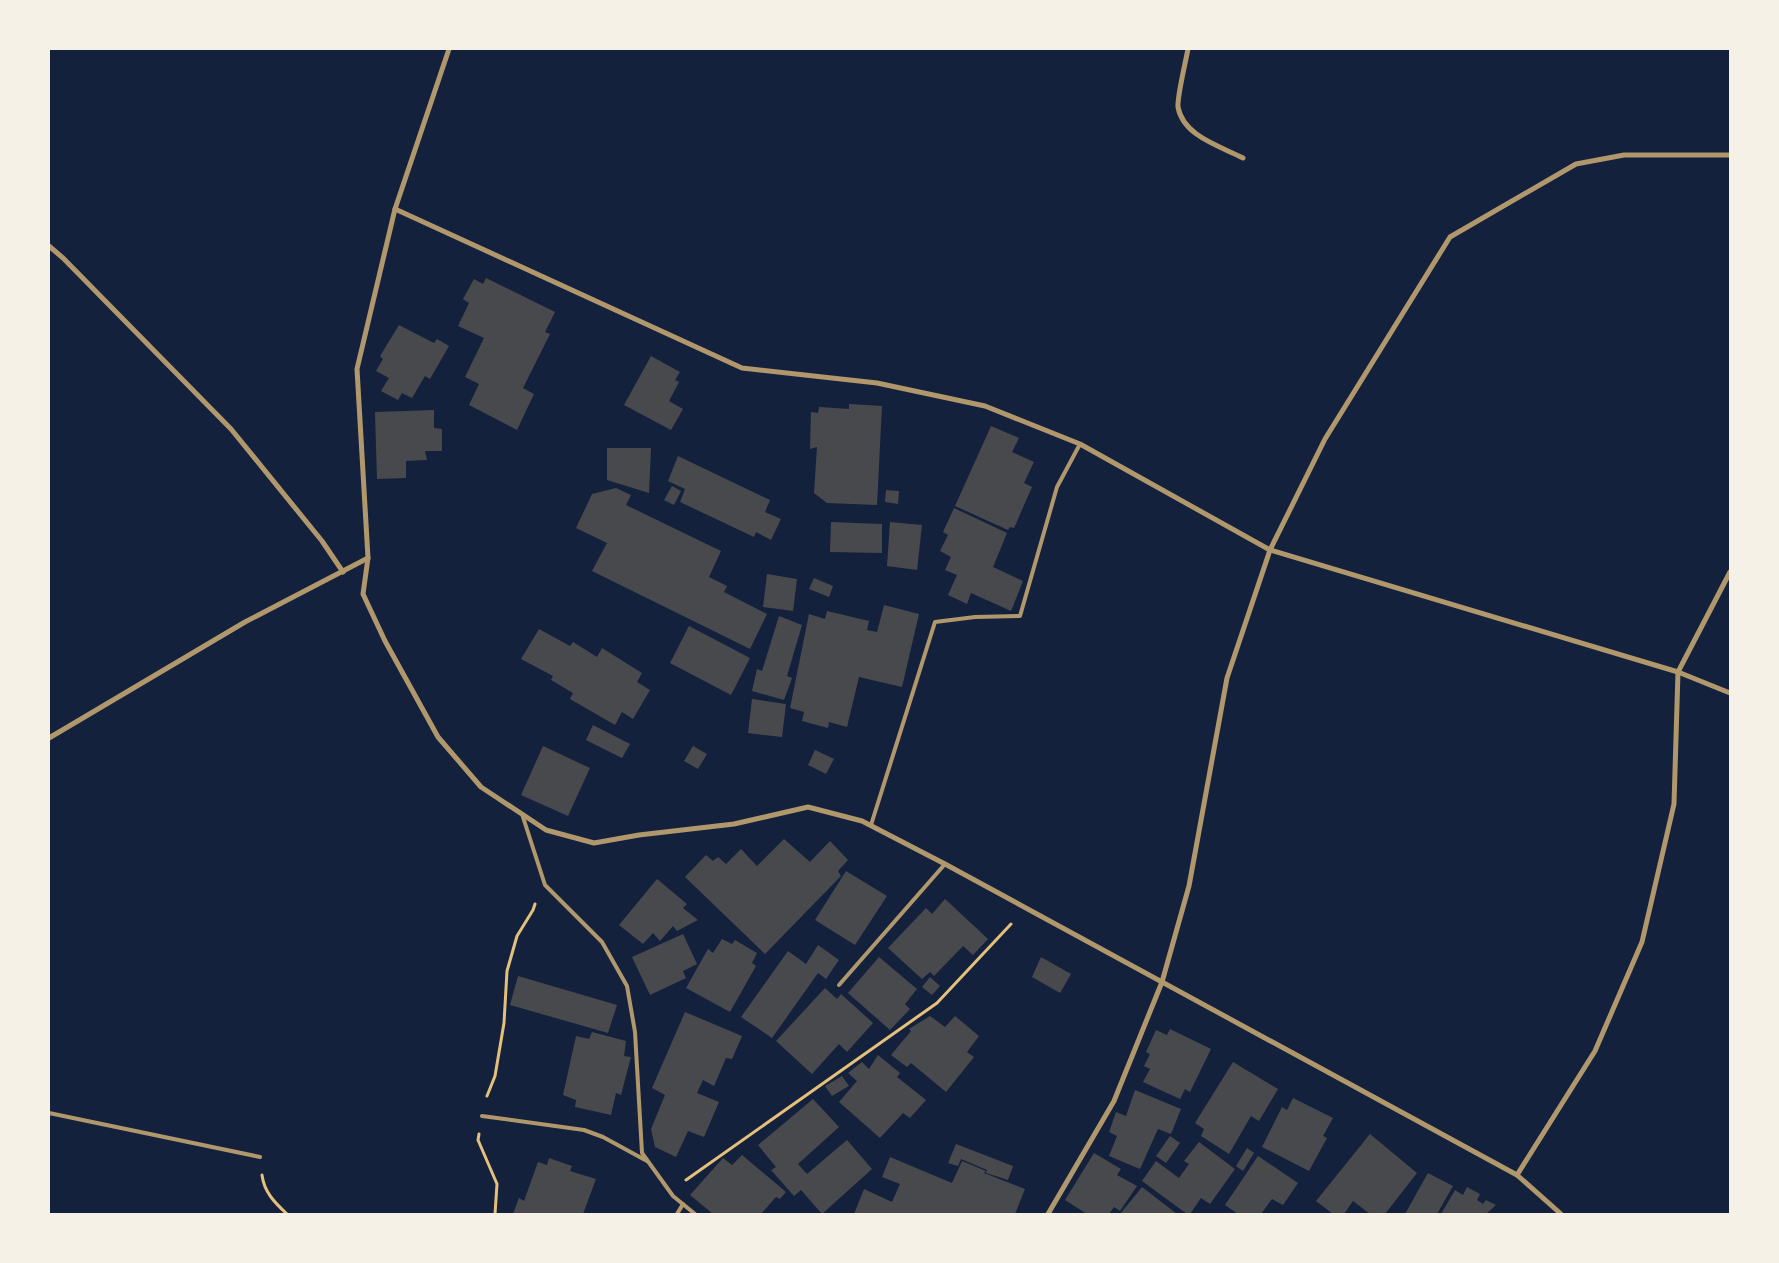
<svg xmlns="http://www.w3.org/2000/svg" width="1779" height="1263" viewBox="0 0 1779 1263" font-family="'Work Sans',sans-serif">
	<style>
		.building { fill: #48494c }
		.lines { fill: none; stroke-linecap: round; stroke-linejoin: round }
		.path { stroke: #e5c07b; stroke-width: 3 }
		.service { stroke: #b1986c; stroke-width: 4 }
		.minor { stroke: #b1986c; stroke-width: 5 }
	</style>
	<rect width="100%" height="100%" fill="#14213d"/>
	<!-- building -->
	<g class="building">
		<path d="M486 278 555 312 545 332 550 334 523 388 534 394 517 430 469 405 479 384 465 377 484 338 458 326 469 303 463 299 474 279 483 284Z"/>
		<path d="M399 325 434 343 437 339 449 346 430 379 425 376 412 398 402 393 398 400 381 391 389 378 376 371 383 359 380 356Z"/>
		<path d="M651 356 680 372 675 380 679 382 669 401 683 409 671 430 624 405Z"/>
		<path d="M849 404 882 406 877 505 827 503 814 493 817 447 810 449 811 412 818 413 819 407 849 409Z"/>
		<path d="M434 410V428L442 429V451H425L427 460 406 461V478L377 479 375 412Z"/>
		<path d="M991 426 1019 438 1012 452 1034 462 1024 483 1032 487 1014 528 1010 527 1008 530 955 506Z"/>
		<path d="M607 448H651L649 493 607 480Z"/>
		<path d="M678 456 770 500 765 512 781 519 771 540 756 532 754 537 680 502 685 489 668 481Z"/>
		<path d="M672 486 681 491 674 505 664 500Z"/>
		<path d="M616 488 631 495 626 505 721 551 709 577 727 586 724 592 767 614 750 649 592 571 607 543 576 528 592 494Z"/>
		<path d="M886 490 899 491 898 504 885 502Z"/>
		<path d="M954 508 1007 533 993 567 1023 581 1011 611 971 593 967 604 948 595 957 575 945 570 951 557 940 551 948 535 943 532Z"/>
		<path d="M831 522 882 524V553L830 552Z"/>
		<path d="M890 522 922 525 917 570 887 566Z"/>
		<path d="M767 574 797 579 793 611 763 607Z"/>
		<path d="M814 578 833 586 829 597 809 589Z"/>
		<path d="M884 605 919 614 902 687 859 677 847 727 829 722 828 728 802 721 804 712 790 708 809 614 825 619 827 611 869 621 867 630 877 632Z"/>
		<path d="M779 616 802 625 787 676 792 678 784 700 752 691 757 669 762 671Z"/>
		<path d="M689 626 750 658 731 695 670 663Z"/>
		<path d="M539 629 570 646 573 642 597 657 602 648 642 673 637 682 650 690 633 719 622 712 615 725 570 699 573 693 551 680 553 676 521 659Z"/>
		<path d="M752 699 786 704 782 737 748 733Z"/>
		<path d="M593 725 630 744 622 758 586 740Z"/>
		<path d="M543 746 590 768 568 816 521 795Z"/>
		<path d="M693 746 707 754 698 769 684 761Z"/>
		<path d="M815 750 834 759 826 774 808 765Z"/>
		<path d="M784 839 810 862 830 841 848 860 838 871 841 876 765 954 685 877 706 855 713 861 718 857 726 864 741 849 757 866Z"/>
		<path d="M846 871 887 896 855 945 815 920Z"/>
		<path d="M657 879 687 904 683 908 698 920 677 931 673 926 660 941 653 933 643 944 619 925Z"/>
		<path d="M945 899 988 939 973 955 963 946 934 976 930 972 922 979 888 948 926 908 932 914Z"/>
		<path d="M683 934 697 964 683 971 686 978 650 995 632 957Z"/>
		<path d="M722 939 732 944 735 940 757 953 752 963 756 966 730 1012 686 988 708 949 713 953Z"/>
		<path d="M818 945 839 960 826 979 818 973 772 1038 741 1017 788 951 806 964Z"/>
		<path d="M879 957 917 989 905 1004 910 1009 890 1030 848 993Z"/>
		<path d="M1041 957 1071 974 1060 993 1032 977Z"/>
		<path d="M518 976 617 1005 608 1033 510 1005Z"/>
		<path d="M930 977 940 986 932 995 922 987Z"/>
		<path d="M825 988 837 999 841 994 873 1023 847 1052 839 1044 812 1074 776 1041Z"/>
		<path d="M685 1012 742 1036 732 1059 726 1058 714 1086 703 1080 697 1093 719 1102 704 1137 688 1131 676 1157 655 1147 651 1129 665 1095 652 1088Z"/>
		<path d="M930 1016 945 1027 955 1016 979 1036 967 1052 974 1057 946 1092 911 1063 907 1067 891 1055 911 1031 909 1029Z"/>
		<path d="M1170 1029 1211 1049 1190 1092 1185 1089 1180 1099 1143 1082 1150 1069 1144 1066 1150 1054 1146 1052 1156 1030 1167 1035Z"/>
		<path d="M592 1032 626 1041 624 1056 631 1057 621 1095 616 1093 611 1115 575 1107 576 1100 563 1095 576 1036 589 1039Z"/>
		<path d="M878 1055 900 1073 897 1077 926 1100 910 1118 903 1113 880 1138 839 1102 857 1081 848 1073 862 1062 869 1069Z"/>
		<path d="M1233 1062 1278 1089 1259 1121 1251 1116 1229 1154 1201 1136 1204 1129 1195 1123Z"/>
		<path d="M842 1076 849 1086 832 1096 825 1086Z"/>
		<path d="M1135 1090 1181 1109 1171 1134 1158 1129 1140 1169 1109 1156 1117 1136 1109 1132 1116 1112 1126 1116Z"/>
		<path d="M1293 1098 1333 1118 1323 1136 1327 1138 1309 1171 1262 1147 1282 1107 1287 1110Z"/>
		<path d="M813 1099 839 1127 798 1164 807 1174 847 1140 872 1169 822 1214 801 1190 794 1196 771 1170 776 1167 758 1145Z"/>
		<path d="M1370 1134 1417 1173 1385 1214H1370L1353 1201 1344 1214H1333L1316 1201Z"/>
		<path d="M1170 1136 1180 1143 1166 1163 1156 1156Z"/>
		<path d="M1199 1142 1235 1169 1210 1204 1201 1198 1190 1214H1187L1142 1181 1156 1161 1179 1178 1189 1164 1184 1161Z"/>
		<path d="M956 1144 1013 1166 1008 1180 986 1173 987 1170 961 1159 958 1166 948 1163Z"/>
		<path d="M1247 1148 1254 1153 1243 1171 1236 1166Z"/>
		<path d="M1094 1153 1121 1169 1117 1175 1137 1186 1120 1211 1114 1207 1109 1214H1087L1065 1200Z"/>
		<path d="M742 1155 786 1192 780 1199 776 1197 761 1214H713L690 1195 723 1158 732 1165Z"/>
		<path d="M1258 1156 1298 1183 1283 1205 1272 1199 1261 1214H1238L1225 1205Z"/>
		<path d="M890 1157 952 1183 962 1161 986 1171 984 1173 1025 1189 1015 1214H854L864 1189 892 1202 900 1184 882 1177Z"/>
		<path d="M549 1158 572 1166 570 1171 596 1179 583 1214H513L519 1198 524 1201 538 1162 547 1165Z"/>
		<path d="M1428 1173 1453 1186 1437 1214H1405Z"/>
		<path d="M1142 1187 1177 1214H1120Z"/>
		<path d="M1467 1187 1480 1194 1477 1200 1483 1204 1486 1200 1496 1205 1486 1214H1441L1455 1190 1463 1195Z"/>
	</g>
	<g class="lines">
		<!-- path -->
		<g class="path">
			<path d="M487 1096 495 1076 504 1023 507 971 517 936 533 910 535 904"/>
			<path d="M479 1134 478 1140 497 1184 495 1214"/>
			<path d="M262 1175C264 1192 275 1203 287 1214"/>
			<path d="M686 1180 937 1003 1011 924"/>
		</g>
		<!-- service -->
		<g class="service">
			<path d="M522 814 545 885 602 942 627 986 635 1032 642 1153 673 1196 695 1214"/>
			<path d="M871 825 935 622 975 617 1020 616 1057 487 1080 444"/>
			<path d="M839 985 945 864"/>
			<path d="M49 1113 260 1157"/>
			<path d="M482 1116 584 1130 603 1137 647 1161"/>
			<path d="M677 1214 683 1204"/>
		</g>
		<!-- minor -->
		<g class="minor">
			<path d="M449 49 395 209 357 369 368 558 363 594 385 641 438 737 481 787 546 830 594 843 639 835 734 824 808 807 862 821 945 864 1517 1175 1561 1214"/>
			<path d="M1188 49C1186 60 1177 97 1178 107 1183 136 1220 146 1243 158"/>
			<path d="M395 209 742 368 877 383 985 406 1080 444 1270 550 1678 672 1730 693"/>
			<path d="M49 246 63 258 231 429 322 541 343 572"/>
			<path d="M49 738 245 622 368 558"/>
			<path d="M1517 1175 1595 1051 1642 942 1674 804 1678 672 1730 572"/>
			<path d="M1048 1214 1114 1101 1162 982 1189 886 1227 678 1270 550 1325 439 1450 237 1576 164 1624 155H1730"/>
		</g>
	</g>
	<!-- border -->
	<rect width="1779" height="1263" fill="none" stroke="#f6f1e7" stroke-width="100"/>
</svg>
